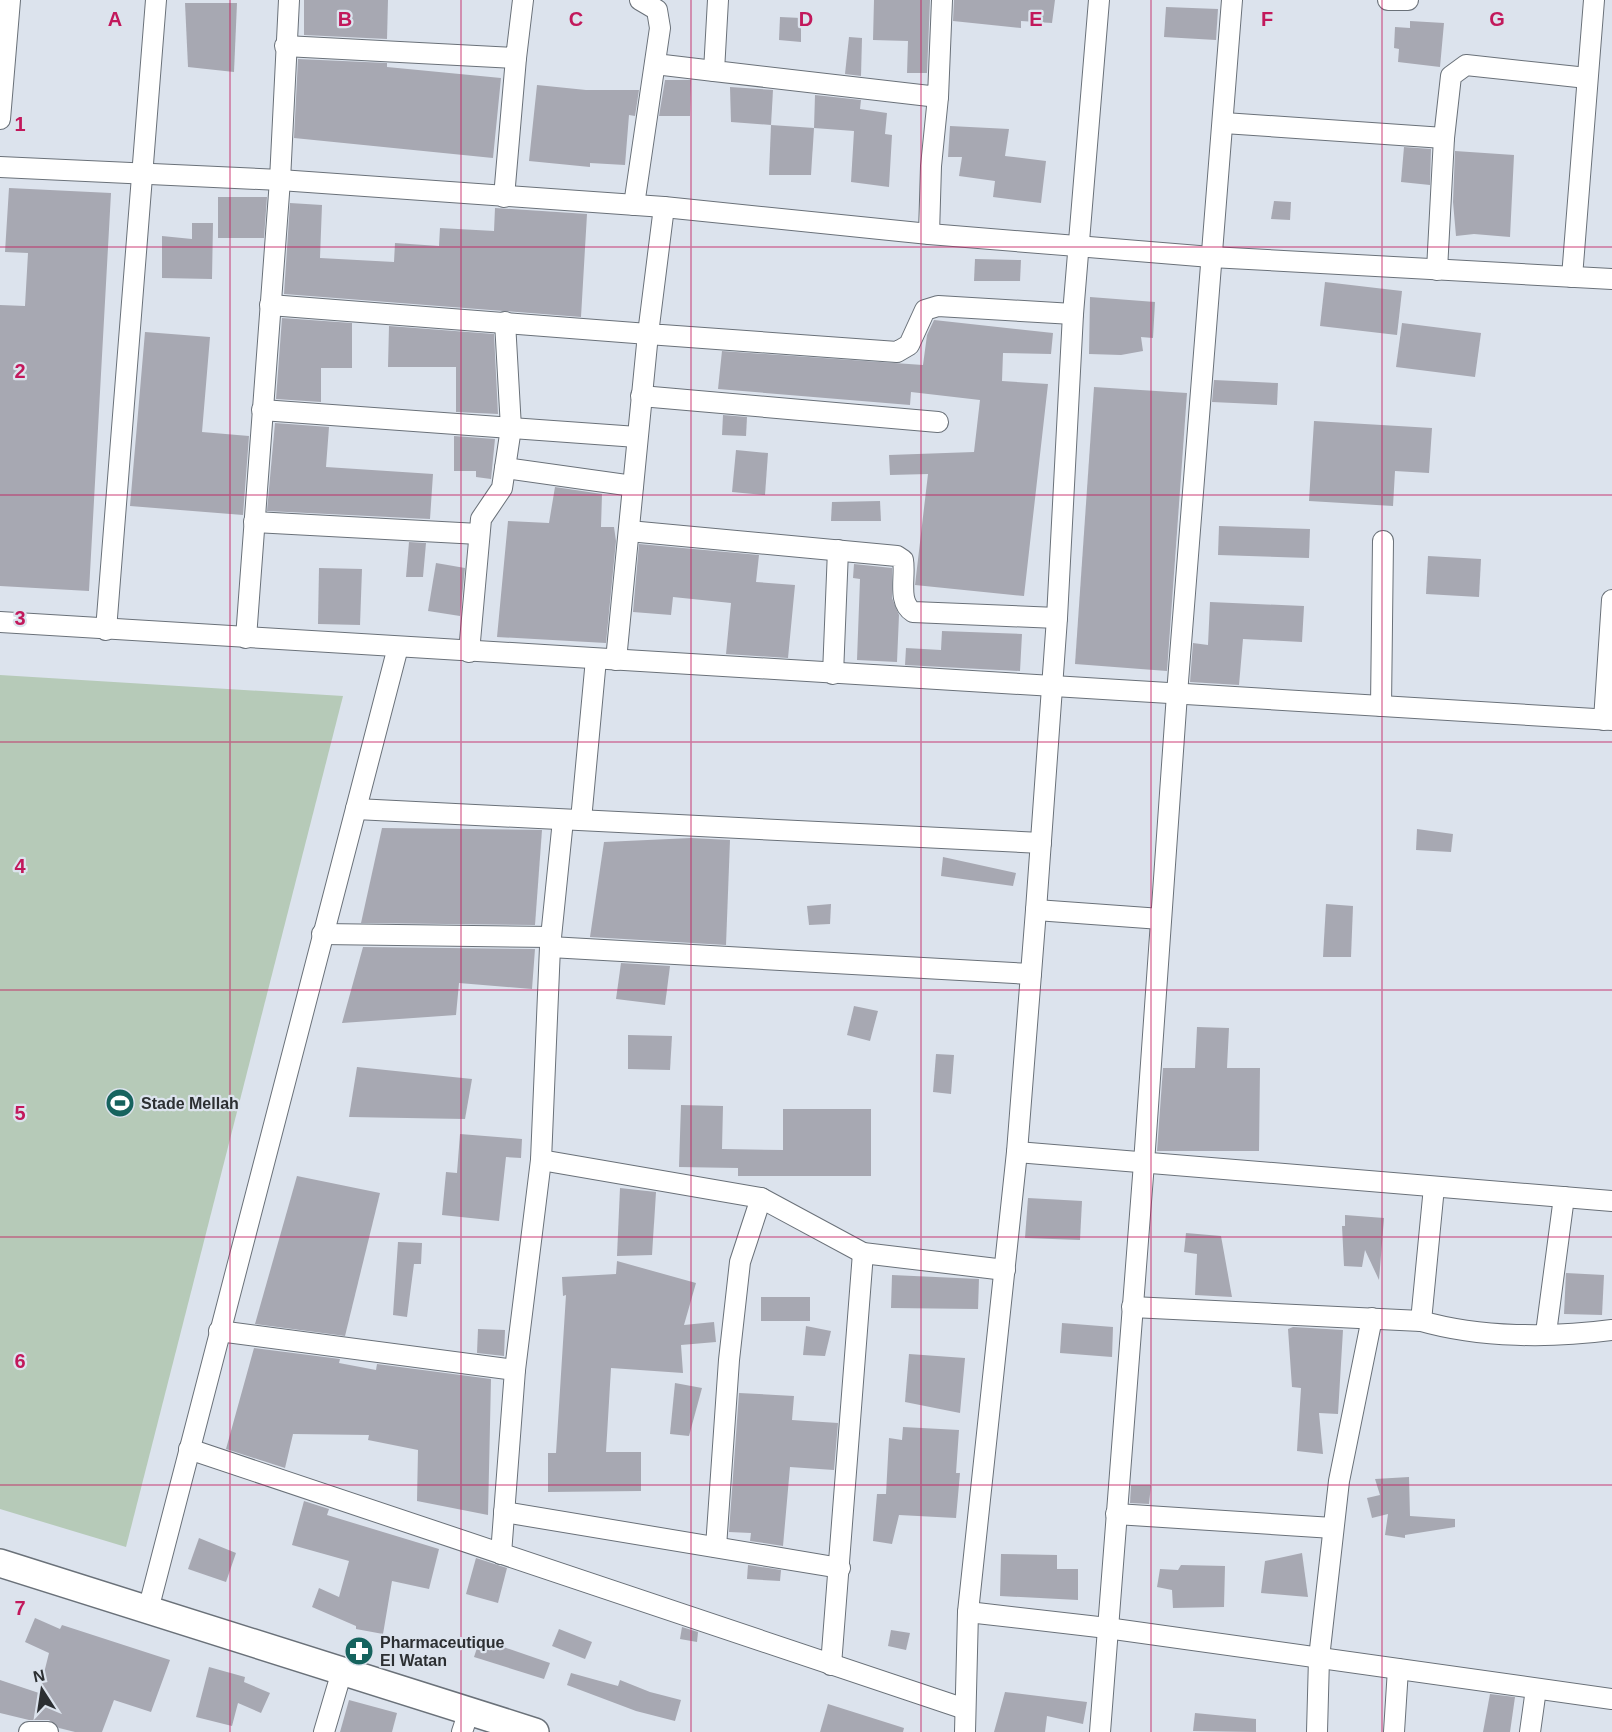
<svg xmlns="http://www.w3.org/2000/svg" width="1612" height="1732" viewBox="0 0 1612 1732" font-family="Helvetica,sans-serif">
	<style>
		.green { fill: #b6cab8 }
		.building { fill: #a7a8b2 }
		.lines { fill: none; stroke-linecap: round; stroke-linejoin: round }
		.street-casing { stroke: #6a7179; stroke-width: 22 }
		.secondary-casing { stroke: #6a7179; stroke-width: 30 }
		.street { stroke: #fff; stroke-width: 20 }
		.secondary { stroke: #fff; stroke-width: 27 }
		.grid { fill: none; stroke: #c2185b; stroke-width: 1.5; stroke-opacity: 0.55 }
		.labels { text-anchor: middle; dominant-baseline: central; stroke-width: 4.5; stroke-linejoin: round; paint-order: stroke }
		.poi-label { font-size: 16px; font-weight: bold; fill: #2c2f32; stroke: #dce3ed; text-anchor: start }
		.grid-label { font-size: 20px; text-anchor: middle; font-weight: bold; fill: #c2185b; stroke: #dce3ed; stroke-width: 4.5; stroke-linejoin: round; paint-order: stroke }
	</style>
	<rect width="100%" height="100%" fill="#dce3ed"/>
	<!-- green -->
	<path class="green" d="M0 675 343 696 126 1547 0 1509Z"/>
	<!-- building -->
	<g class="building">
		<path d="M304 0H388L387 39 304 35Z"/>
		<path d="M874 0H930L927 73H907L908 41 873 40Z"/>
		<path d="M954 0H1055L1052 23 1021 21V28L953 21Z"/>
		<path d="M185 3H237L234 72 188 67Z"/>
		<path d="M1166 7 1218 9 1216 40 1164 37Z"/>
		<path d="M780 17 801 18V42L779 40Z"/>
		<path d="M1410 21 1444 23 1440 67 1398 62 1399 49 1394 48 1395 27 1410 28Z"/>
		<path d="M849 37 862 38 861 76 845 74Z"/>
		<path d="M298 59 387 63V67L501 78 493 158 294 138Z"/>
		<path d="M665 80H691L690 116H659Z"/>
		<path d="M537 85 586 90H639L635 116 629 115 625 165 590 163V167L529 161Z"/>
		<path d="M730 87 773 90 771 125 731 122Z"/>
		<path d="M815 95 861 100 860 109 887 113 885 134 892 135 889 187 851 182 854 131 814 128Z"/>
		<path d="M771 125 814 128 811 175H769Z"/>
		<path d="M950 126 1009 129 1005 156 1046 161 1041 203 993 197 995 181 959 176 962 157H948Z"/>
		<path d="M1404 147 1431 149 1430 185 1401 182Z"/>
		<path d="M1455 151 1514 155 1510 237 1474 234 1456 236 1453 202Z"/>
		<path d="M9 188 111 193 89 591 0 586V305L25 306 28 253 5 252Z"/>
		<path d="M218 197H267L264 238H218Z"/>
		<path d="M1274 201 1291 202 1290 220 1271 219Z"/>
		<path d="M290 203 322 205 320 258 394 262 395 243 439 246 440 228 494 231 495 208 587 214 581 317 284 294Z"/>
		<path d="M192 223H213L212 279 162 278V236L192 239Z"/>
		<path d="M975 259 1021 260 1020 281H974Z"/>
		<path d="M1325 282 1402 291 1397 335 1320 326Z"/>
		<path d="M1090 297 1155 302 1153 338 1141 337 1143 351 1121 355 1089 354Z"/>
		<path d="M282 318 352 323V368H321V402L276 399Z"/>
		<path d="M934 320 1053 333 1051 354 1003 353 1002 381 1048 384 1024 596 915 585 928 474 890 475 889 455 974 452 980 400 911 392 910 405 718 389 722 351 923 365 927 335Z"/>
		<path d="M1402 323 1481 333 1475 377 1396 367Z"/>
		<path d="M389 326 494 334 498 414 456 412V367H388Z"/>
		<path d="M145 332 210 337 202 432 249 436 243 515 130 506Z"/>
		<path d="M1214 380 1278 383 1277 405 1212 402Z"/>
		<path d="M1094 387 1187 393 1167 671 1075 664Z"/>
		<path d="M723 415 747 417 746 436 722 435Z"/>
		<path d="M1314 421 1432 428 1429 473 1395 471 1393 506 1309 501Z"/>
		<path d="M275 423 329 427 326 467 433 474 430 519 267 511Z"/>
		<path d="M454 436 495 439 491 479 476 477V471H454Z"/>
		<path d="M736 450 768 453 765 495 732 492Z"/>
		<path d="M555 487 602 494 601 527H614L616 541 606 643 497 637 508 521 549 523Z"/>
		<path d="M880 501 881 521H831L832 502Z"/>
		<path d="M1219 526 1310 529 1309 558 1218 555Z"/>
		<path d="M409 542 426 543 423 577H406Z"/>
		<path d="M639 544 759 555 756 582 795 585 788 658 726 654 731 603 673 597 671 615 633 612Z"/>
		<path d="M1428 556 1481 559 1479 597 1426 594Z"/>
		<path d="M436 563 465 568 460 616 428 611Z"/>
		<path d="M854 564 892 568V598L899 615 897 662 857 660 860 579 853 578Z"/>
		<path d="M319 568 362 569 360 625 318 624Z"/>
		<path d="M1210 602 1304 606 1302 642 1243 639 1239 685 1190 682 1193 643 1208 645Z"/>
		<path d="M942 631 1022 634 1020 671 905 665 906 648 941 650Z"/>
		<path d="M382 828 542 830 535 925 361 923Z"/>
		<path d="M1417 829 1453 834 1451 852 1416 850Z"/>
		<path d="M691 838 730 840 726 945 590 937 604 842Z"/>
		<path d="M943 857 1016 873 1013 886 941 876Z"/>
		<path d="M831 904 830 924 809 925 807 906Z"/>
		<path d="M1326 904 1353 906 1351 957H1323Z"/>
		<path d="M363 947 535 949 532 989 459 983 456 1015 342 1023Z"/>
		<path d="M621 963 670 966 665 1005 616 999Z"/>
		<path d="M854 1006 878 1011 870 1041 847 1035Z"/>
		<path d="M1197 1027 1229 1028 1227 1068H1260L1259 1151H1157L1163 1068H1195Z"/>
		<path d="M628 1035 672 1036 670 1070 628 1069Z"/>
		<path d="M936 1054 954 1055 951 1094 933 1092Z"/>
		<path d="M357 1067 472 1079 465 1119 349 1117Z"/>
		<path d="M681 1105 723 1106 722 1149 783 1150V1109H871V1176H738V1168L679 1167Z"/>
		<path d="M460 1134 522 1139 521 1158 506 1157 499 1221 442 1215 446 1172 457 1173Z"/>
		<path d="M297 1176 380 1193 345 1336 255 1324Z"/>
		<path d="M620 1188 656 1192 652 1255 617 1256Z"/>
		<path d="M1028 1198 1082 1201 1080 1240 1025 1238Z"/>
		<path d="M1345 1215 1384 1218 1379 1280 1365 1250 1362 1267 1344 1266 1342 1226H1345Z"/>
		<path d="M1186 1233 1221 1236 1232 1297 1195 1295 1197 1254 1184 1252Z"/>
		<path d="M398 1242 422 1243 421 1264H414L407 1317 393 1315Z"/>
		<path d="M617 1261 696 1283 684 1325 714 1322 716 1342 681 1345 683 1373 611 1368 606 1452H641V1491L548 1492V1453H556L566 1295 563 1296 562 1277 616 1274Z"/>
		<path d="M1566 1273 1604 1275 1602 1315 1564 1314Z"/>
		<path d="M892 1275 979 1279 978 1309 891 1308Z"/>
		<rect x="761" y="1297" width="49" height="24"/>
		<path d="M1062 1323 1113 1327 1112 1357 1060 1353Z"/>
		<path d="M806 1326 831 1331 825 1356 803 1355Z"/>
		<path d="M1293 1327 1343 1330 1338 1414 1319 1413 1323 1454 1297 1451 1301 1388 1292 1387 1288 1329Z"/>
		<path d="M478 1329 505 1330 504 1356 477 1353Z"/>
		<path d="M254 1348 340 1359 339 1363 376 1370 377 1364 491 1379 488 1515 417 1501 418 1450 368 1440 369 1435 293 1434 285 1468 226 1449Z"/>
		<path d="M909 1354 965 1358 960 1413 905 1402Z"/>
		<path d="M675 1383 702 1388 689 1436 670 1434Z"/>
		<path d="M739 1393 794 1396 792 1420 838 1423 834 1470 790 1467 783 1546 750 1541 751 1533 729 1532Z"/>
		<path d="M903 1427 959 1430 956 1473H960L956 1518 899 1515 892 1544 873 1541 877 1494H886L889 1438 902 1440Z"/>
		<path d="M1409 1477 1410 1516 1455 1519V1527L1405 1535V1538L1385 1535 1388 1514 1372 1518 1367 1498 1380 1495 1375 1479Z"/>
		<path d="M1131 1485H1151L1149 1504 1130 1503Z"/>
		<path d="M304 1501 329 1509 327 1515 439 1549 429 1589 392 1581 383 1634 356 1629V1626L312 1607 319 1588 339 1597 349 1561 292 1545Z"/>
		<path d="M199 1538 236 1553 226 1582 188 1569Z"/>
		<path d="M1302 1553 1308 1597 1261 1593 1265 1561Z"/>
		<path d="M1001 1554 1057 1555V1569H1078V1600L1000 1596Z"/>
		<path d="M476 1558 507 1568 498 1603 466 1594Z"/>
		<path d="M748 1565 781 1570 780 1581 747 1579Z"/>
		<path d="M1181 1565 1225 1566 1224 1607 1173 1608 1172 1590 1157 1587 1160 1569 1178 1570Z"/>
		<path d="M35 1618 60 1629 62 1625 170 1660 151 1712 114 1700 102 1732H75L59 1728 49 1720H29L0 1713V1680L39 1693 49 1653 25 1642Z"/>
		<path d="M682 1627 698 1632 697 1642 680 1639Z"/>
		<path d="M559 1629 592 1642 585 1659 552 1646Z"/>
		<path d="M891 1630 910 1633 906 1650 888 1646Z"/>
		<path d="M480 1639 550 1663 544 1679 474 1657Z"/>
		<path d="M209 1667 245 1677 244 1682 270 1693 261 1713 238 1703 232 1726 196 1717Z"/>
		<path d="M571 1673 618 1686 620 1680 650 1692 681 1700 675 1721 636 1711 567 1685Z"/>
		<path d="M1005 1692 1087 1702 1083 1724 1047 1716 1045 1732H994Z"/>
		<path d="M1490 1694 1515 1697 1510 1732H1483Z"/>
		<path d="M349 1700 397 1713 392 1732H340Z"/>
		<path d="M828 1704 904 1728 903 1732H820Z"/>
		<path d="M1195 1713 1256 1719V1732L1193 1731Z"/>
	</g>
	<g class="lines">
		<!-- street casing -->
		<g class="street-casing">
			<g id="street">
				<path d="M718 0 714 71 938 97 942 0"/>
				<path d="M1388 0H1408"/>
				<path d="M285 46 516 58 523 0"/>
				<path d="M655 64 714 71"/>
				<path d="M0 119 10 0"/>
				<path d="M1224 123 1444 138"/>
				<path d="M0 167 280 180 664 207 929 234 1211 257 1612 279"/>
				<path d="M504 197 516 58"/>
				<path d="M634 205 660 28 657 10 640 0"/>
				<path d="M664 207 648 334 897 352 909 345 925 310 938 306 1073 314"/>
				<path d="M929 234 931 166 938 97"/>
				<path d="M1437 270 1444 138 1451 76 1466 65 1587 78"/>
				<path d="M1572 277 1594 0"/>
				<path d="M270 305 648 334 616 660"/>
				<path d="M641 396 938 422"/>
				<path d="M262 410 637 437"/>
				<path d="M505 468 633 486"/>
				<path d="M254 522 479 534"/>
				<path d="M629 531 897 556 903 560C906 576 897 602 913 612L1057 618"/>
				<path d="M0 622 1612 720"/>
				<path d="M106 630 156 0"/>
				<path d="M246 638 280 180 289 0"/>
				<path d="M469 652 481 519 502 488 511 428 505 322"/>
				<path d="M833 674 838 550"/>
				<path d="M1381 706 1383 541"/>
				<path d="M1604 720 1612 600"/>
				<path d="M356 809 1041 843"/>
				<path d="M563 820 550 947 541 1160 761 1198 863 1253 1005 1270"/>
				<path d="M581 820 596 659"/>
				<path d="M1036 910 1161 919"/>
				<path d="M322 934 551 937"/>
				<path d="M550 947 1031 974"/>
				<path d="M1017 1152 1612 1201"/>
				<path d="M1132 1307 1421 1321C1480 1338 1552 1338 1612 1330"/>
				<path d="M1421 1321 1434 1187"/>
				<path d="M219 1331 515 1370 501 1554"/>
				<path d="M1546 1333 1564 1197"/>
				<path d="M515 1370 541 1160"/>
				<path d="M189 1449 965 1709"/>
				<path d="M504 1512 840 1568"/>
				<path d="M1116 1514 1333 1528"/>
				<path d="M716 1547 729 1360 740 1262 761 1198"/>
				<path d="M148 1610 398 647"/>
				<path d="M968 1612 1107 1628 1612 1699"/>
				<path d="M831 1665 863 1253"/>
				<path d="M29 1732H48"/>
				<path d="M324 1732 342 1671"/>
				<path d="M462 1732 469 1711"/>
				<path d="M965 1732 968 1612 1017 1152 1036 910 1057 618 1073 314 1099 0"/>
				<path d="M1100 1732 1144 1163 1177 694 1232 0"/>
				<path d="M1317 1732 1319 1658 1339 1481 1372 1318"/>
				<path d="M1394 1732 1398 1669"/>
				<path d="M1530 1732 1536 1689"/>
			</g>
		</g>
		<!-- secondary casing -->
		<g class="secondary-casing">
			<path id="secondary" d="M0 1563 535 1732"/>
		</g>
		<!-- street -->
		<use href="#street" class="street"/>
		<!-- secondary -->
		<use href="#secondary" class="secondary"/>
	</g>
	<!-- grid -->
	<path class="grid" d="M230 0V1732M461 0V1732M691 0V1732M921 0V1732M1151 0V1732M1382 0V1732M0 247H1612M0 495H1612M0 742H1612M0 990H1612M0 1237H1612M0 1485H1612"/>
	<!-- icons -->
	<defs>
		<g id="stadium-disc" transform="scale(1.5)"><circle r="9.5" fill="#16635e" stroke="#dce3ed"/><path d="M0-5a6.5 5 0 1 0 0 10a6.5 5 0 1 0 0-10ZM-3.5-1.8h7v3.6h-7Z" fill="#fff"/></g>
		<g id="pharmacy-disc" transform="scale(1.5)"><circle r="9.5" fill="#16635e" stroke="#dce3ed"/><path d="M-2-6h4v4h4v4h-4v4h-4v-4h-4v-4h4Z" fill="#fff"/></g>
	</defs>
	<g fill-rule="evenodd">
		<use href="#stadium-disc" x="120" y="1103"/>
		<use href="#pharmacy-disc" x="359" y="1651"/>
	</g>
	<g class="labels">
		<!-- poi labels -->
		<g class="poi-label">
			<text x="141" y="1103">Stade Mellah</text>
			<text x="380" y="1642">Pharmaceutique<tspan x="380" dy="18">El Watan</tspan></text>
		</g>
	</g>
	<g class="grid-label">
		<text x="115" y="26">A</text>
		<text x="345" y="26">B</text>
		<text x="576" y="26">C</text>
		<text x="806" y="26">D</text>
		<text x="1036" y="26">E</text>
		<text x="1267" y="26">F</text>
		<text x="1497" y="26">G</text>
		<text x="20" y="131">1</text>
		<text x="20" y="378">2</text>
		<text x="20" y="625">3</text>
		<text x="20" y="873">4</text>
		<text x="20" y="1120">5</text>
		<text x="20" y="1368">6</text>
		<text x="20" y="1615">7</text>
	</g>
	<!-- north arrow -->
	<g transform="translate(42 1690) rotate(348)" stroke="#dce3ed" stroke-width="4.5" paint-order="stroke">
	<path d="M0-4.5L10 22L0 15L-10 22Z" fill="#2c2f32"/>
	<text y="-9" font-size="16" font-weight="bold" text-anchor="middle" fill="#2c2f32">N</text>
	</g>
</svg>
